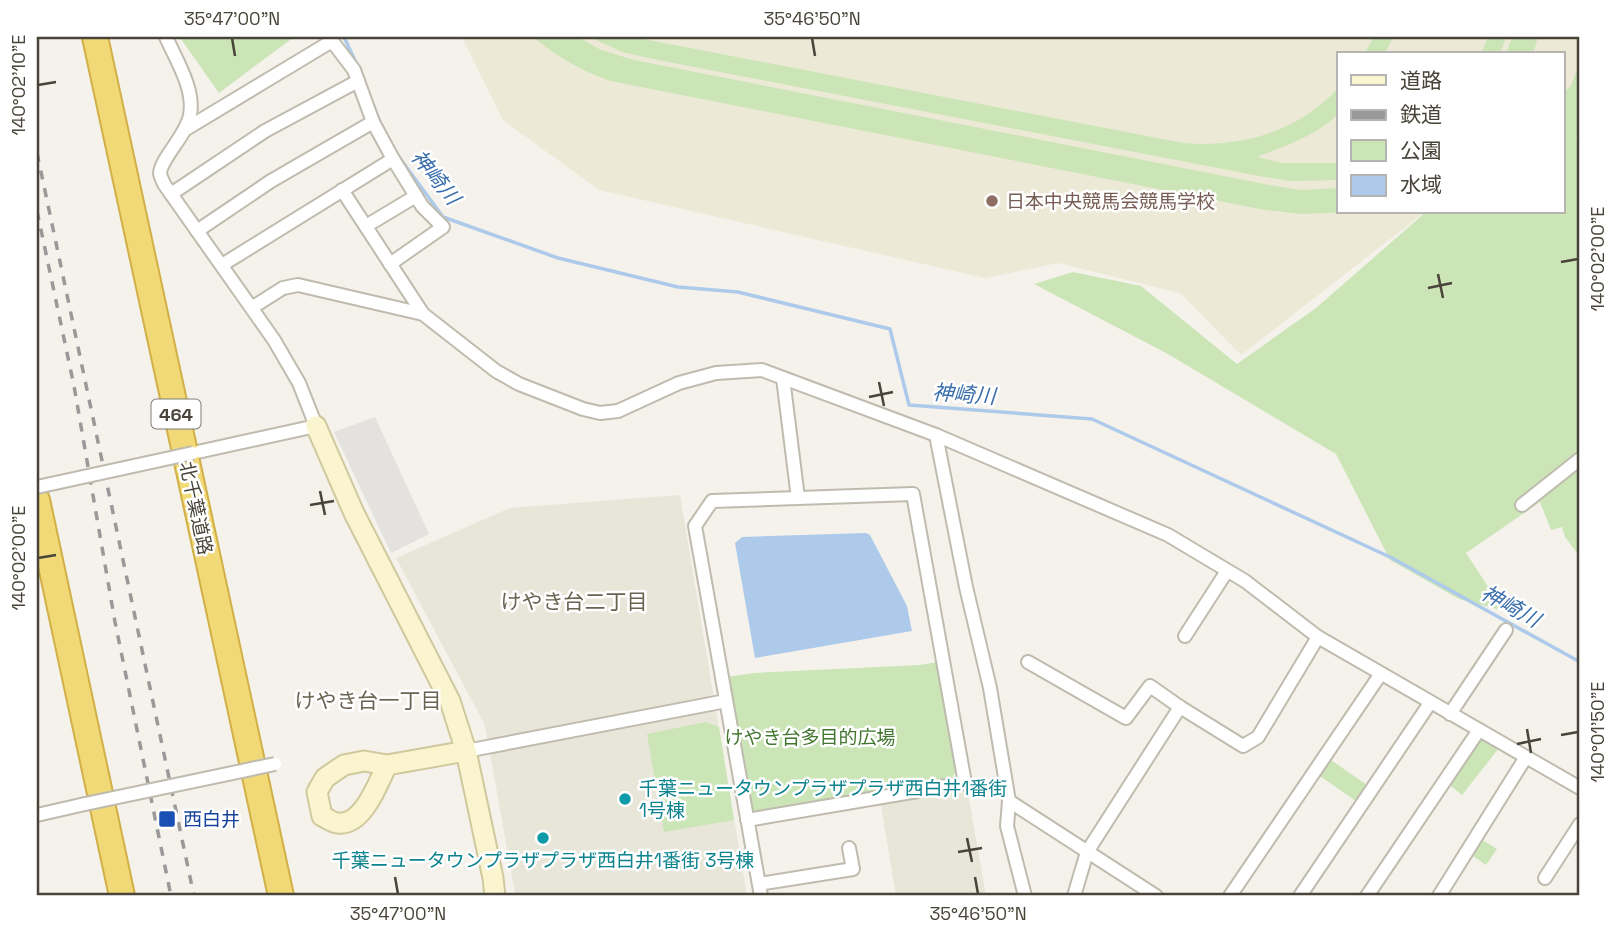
<svg xmlns="http://www.w3.org/2000/svg" width="1617" height="933" viewBox="0 0 1617 933" font-family="'Space Grotesk','Noto Sans JP',sans-serif">
	<style>
		.residential { fill: #e8e5d9 }
		.education { fill: #ece9d6 }
		.green { fill: #cbe5b7 }
		.parking { fill: #e3e2df }
		.water { fill: #adcaeb }
		.lines { fill: none; stroke-linecap: round; stroke-linejoin: round }
		.stream { stroke: #adcaeb; stroke-width: 3.5 }
		.street-casing { stroke: #bfbbae; stroke-width: 16 }
		.secondary-casing { stroke: #d0c99e; stroke-width: 23 }
		.highway-casing { stroke: #d1b048; stroke-width: 28 }
		.street { stroke: #fff; stroke-width: 12 }
		.secondary { stroke: #faf5cf; stroke-width: 19 }
		.highway { stroke: #f2d978; stroke-width: 24 }
		.rail { stroke: #999; stroke-width: 3.5; stroke-dasharray: 9 9; stroke-linecap: butt }
		.street-bridge-casing { stroke: #bfbbae; stroke-width: 16; stroke-linecap: butt }
		.street-bridge { stroke: #fff; stroke-width: 12 }
		.ticks { fill: none; stroke: #484439; stroke-width: 2.5 }
		.education-dot { fill: #8d6e63; stroke: #fff; stroke-width: 2.5 }
		.culture-dot { fill: #0f9aa8; stroke: #fff; stroke-width: 2.5 }
		.transit-dot { fill: #1a4fb4; stroke: #fff; stroke-width: 2.5 }
		.labels { text-anchor: middle; dominant-baseline: central; stroke-width: 5; stroke-linejoin: round; paint-order: stroke }
		.shield { fill: #fff; stroke: #7f7c74; stroke-width: 2 }
		.shield-label { font-size: 18px; font-weight: bold; fill: #484439 }
		.education-label { font-size: 19px; fill: #785e54; stroke: #fff; text-anchor: start }
		.street-label { font-size: 19px; fill: #484439; stroke: #fff }
		.park-label { font-size: 19px; fill: #427630; stroke: #fff }
		.culture-label { font-size: 19px; fill: #0d838f; stroke: #fff; text-anchor: start }
		.transit-label { font-size: 19px; fill: #164399; stroke: #fff; text-anchor: start }
		.water-label { font-size: 21px; font-style: italic; fill: #3a6eac; stroke: #fff }
		.neighbourhood-label { font-size: 21px; fill: #6a6351; stroke: #fff }
		.neatline { fill: none; stroke: #484439; stroke-width: 2.5 }
		.ticks-label { font-size: 18px; text-anchor: middle; fill: #484439 }
	</style>
	<rect width="100%" height="100%" fill="#f4f2eb"/>
	<!-- residential -->
	<g class="residential">
		<path d="M680 495 747 896H517L515 894 485 725 396 558 510 508Z"/>
		<path d="M967 788 986 896H896L881 805Z"/>
	</g>
	<!-- education -->
	<path class="education" d="M462 37H1580V79L1563 101V54H1339V212H1425L1241 355 1180 293 1058 263 985 278 599 190 503 120Z"/>
	<!-- green -->
	<g class="green">
		<path d="M186 37H294L219 93 181 39Z"/>
		<path d="M533 37H578L601 50 634 60 1275 186 1301 190 1339 188V212H1351L1302 214 1265 210 611 81C582 72 557 56 533 37Z"/>
		<path d="M590 37H633L1183 143C1241 148 1299 132 1339 87V113C1315 137 1287 145 1257 157L1282 163H1339V180L1292 181 1259 176 653 59 622 52Z"/>
		<path d="M1374 37H1393L1385 54H1364Z"/>
		<path d="M1488 37H1506L1500 54H1481Z"/>
		<path d="M1512 37H1538L1533 54H1506Z"/>
		<path d="M1580 61V133L1576 137 1580 141V557L1565 537 1562 527 1551 530 1540 502 1466 553 1504 611 1459 599 1390 560 1336 454 1168 354 1034 284 1073 272 1141 286 1237 364 1316 308 1426 212H1563V93L1571 86Z"/>
		<path d="M937 662 956 772 950 780 758 813 750 807 727 677 754 673 920 665Z"/>
		<path d="M706 722 719 727 734 820 664 832 647 734Z"/>
		<path d="M1481 738 1499 748 1462 795 1446 782Z"/>
		<path d="M1331 760 1367 785 1356 801 1320 776Z"/>
		<path d="M1481 839 1497 849 1486 865 1470 854Z"/>
	</g>
	<!-- parking -->
	<path class="parking" d="M375 417 429 534 391 553 334 432Z"/>
	<!-- water -->
	<path class="water" d="M866 533 870 535 907 606 912 631 755 658 735 543 742 537Z"/>
	<g class="lines">
		<!-- stream -->
		<g class="stream">
			<path d="M344 37 358 67"/>
			<path d="M371 100 381 125"/>
			<path d="M396 153 443 217 558 258 678 287 738 292 890 329 909 405 1092 419 1392 558 1580 662"/>
		</g>
		<!-- street casing -->
		<g class="street-casing">
			<g id="street">
				<path d="M166 37C176 60 195 89 190 115 187 135 160 159 160 174 160 175 164 184 164 184L274 340 299 383 316 426 193 453"/>
				<path d="M186 129 332 41 354 70 373 122 393 159 422 206 443 227 390 264"/>
				<path d="M342 190 423 314"/>
				<path d="M171 194 265 131 358 81"/>
				<path d="M366 226 416 196"/>
				<path d="M197 231 271 181 373 122"/>
				<path d="M222 265 393 159"/>
				<path d="M253 307 283 288 298 285 423 314 496 371 519 384 583 409 600 413 618 411 679 383 716 373 762 370 936 435 1168 535 1245 581 1318 637 1580 788"/>
				<path d="M783 378 798 498"/>
				<path d="M936 435 966 587 990 688 1009 801 1007 826 1025 896"/>
				<path d="M1522 505 1580 459"/>
				<path d="M1185 636 1227 571"/>
				<path d="M1028 662 1126 718 1150 686 1180 707"/>
				<path d="M1450 714 1506 630"/>
				<path d="M466 751 726 701"/>
				<path d="M1009 801 1156 896"/>
				<path d="M37 815 85 804"/>
				<path d="M747 820 965 783 913 494 712 501 695 526C716 650 739 773 761 896"/>
				<path d="M1545 878 1580 824"/>
				<path d="M759 884 853 869 849 848"/>
				<path d="M1074 896 1087 852 1180 707 1243 746 1258 737 1318 637"/>
				<path d="M1230 896 1380 675"/>
				<path d="M1300 896 1430 703"/>
				<path d="M1367 896 1479 730"/>
				<path d="M1439 896 1526 757"/>
			</g>
		</g>
		<!-- secondary casing -->
		<g class="secondary-casing">
			<g id="secondary">
				<path d="M316 426 354 513 450 701 466 751 493 878 495 896"/>
				<path d="M387 765C378 783 363 826 338 823 333 823 327 818 322 816L317 792 325 778 344 765 364 761 387 765 466 751"/>
			</g>
		</g>
		<!-- highway casing -->
		<g class="highway-casing">
			<g id="highway">
				<path d="M95 37 281 896"/>
				<path d="M37 500 122 896"/>
			</g>
		</g>
		<!-- street -->
		<use href="#street" class="street"/>
		<!-- secondary -->
		<use href="#secondary" class="secondary"/>
		<!-- highway -->
		<use href="#highway" class="highway"/>
		<!-- rail -->
		<g class="rail">
			<path d="M37 153 194 896"/>
			<path d="M37 211 74 386 115 622 171 896"/>
		</g>
		<!-- street-bridge casing -->
		<g class="street-bridge-casing">
			<g id="street-bridge">
				<path d="M37 487 193 453"/>
				<path d="M85 804 275 764"/>
			</g>
		</g>
		<!-- street-bridge -->
		<use href="#street-bridge" class="street-bridge"/>
	</g>
	<!-- ticks -->
	<path class="ticks" d="M232 38 235 56M812 38 815 56M38 85 56 82M1561 262 1578 259M1438 274 1443 298M1428 288 1452 283M879 382 884 406M869 397 893 392M320 491 325 515M310 505 334 501M38 558 56 555M1527 729 1531 753M1561 735 1578 732M1517 744 1541 739M967 838 972 862M958 852 982 848M395 877 398 894M975 877 978 894"/>
	<!-- markers -->
	<circle class="education-dot" cx="992" cy="201" r="7"/>
	<g class="culture-dot">
		<circle cx="625" cy="799" r="7"/>
		<circle cx="543" cy="838" r="7"/>
	</g>
	<rect class="transit-dot" x="158" y="810" width="18" height="18" rx="3.5"/>
	<g class="labels">
		<!-- shield labels -->
		<rect class="shield" x="151.5" y="399.5" width="49" height="29" rx="5"/>
		<g class="shield-label">
			<text x="176" y="414">464</text>
		</g>
		<!-- education labels -->
		<g class="education-label">
			<text x="1006" y="201">日本中央競馬会競馬学校</text>
		</g>
		<!-- street labels -->
		<g class="street-label">
			<text transform="translate(196 508) rotate(78)">北千葉道路</text>
		</g>
		<!-- park labels -->
		<g class="park-label">
			<text x="810" y="737">けやき台多目的広場</text>
		</g>
		<!-- culture labels -->
		<g class="culture-label">
			<text x="639" y="788">千葉ニュータウンプラザプラザ西白井1番街<tspan x="639" dy="22">1号棟</tspan></text>
			<text x="543" y="860" text-anchor="middle">千葉ニュータウンプラザプラザ西白井1番街 3号棟</text>
		</g>
		<!-- transit labels -->
		<g class="transit-label">
			<text x="183" y="819">西白井</text>
		</g>
		<!-- water labels -->
		<g class="water-label">
			<text transform="translate(436 177) rotate(51)">神崎川</text>
			<text transform="translate(964 394) rotate(4)">神崎川</text>
			<text transform="translate(1511 606) rotate(29)">神崎川</text>
		</g>
		<!-- neighbourhood labels -->
		<g class="neighbourhood-label">
			<text x="574" y="601">けやき台二丁目</text>
			<text x="368" y="700">けやき台一丁目</text>
		</g>
	</g>
	<!-- border -->
	<rect width="1617" height="933" fill="none" stroke="#ffffff" stroke-width="77"/>
	<!-- legend -->
	<rect x="1337" y="52" width="228" height="161" fill="#ffffff" stroke="#b6b4b0" stroke-width="2"/>
	<rect x="1351" y="75" width="35" height="10" fill="#faf5cf" stroke="#b6b4b0" stroke-width="2"/>
	<text x="1400" y="88" font-size="21" fill="#484439">道路</text>
	<rect x="1351" y="110" width="35" height="10" fill="#999999" stroke="#b6b4b0" stroke-width="2"/>
	<text x="1400" y="122" font-size="21" fill="#484439">鉄道</text>
	<rect x="1351" y="140" width="35" height="21" fill="#cbe5b7" stroke="#b6b4b0" stroke-width="2"/>
	<text x="1400" y="158" font-size="21" fill="#484439">公園</text>
	<rect x="1351" y="175" width="35" height="21" fill="#adcaeb" stroke="#b6b4b0" stroke-width="2"/>
	<text x="1400" y="192" font-size="21" fill="#484439">水域</text>
	<rect x="38" y="38" width="1540" height="856" class="neatline"/>
	<g class="ticks-label">
		<text x="232" y="25">35°47'00"N</text>
		<text x="812" y="25">35°46'50"N</text>
		<text transform="translate(19 85) rotate(-90)" y="6">140°02'10"E</text>
		<text transform="translate(1598 259) rotate(-90)" y="6">140°02'00"E</text>
		<text transform="translate(19 558) rotate(-90)" y="6">140°02'00"E</text>
		<text transform="translate(1598 732) rotate(-90)" y="6">140°01'50"E</text>
		<text x="398" y="920">35°47'00"N</text>
		<text x="978" y="920">35°46'50"N</text>
	</g>
</svg>
